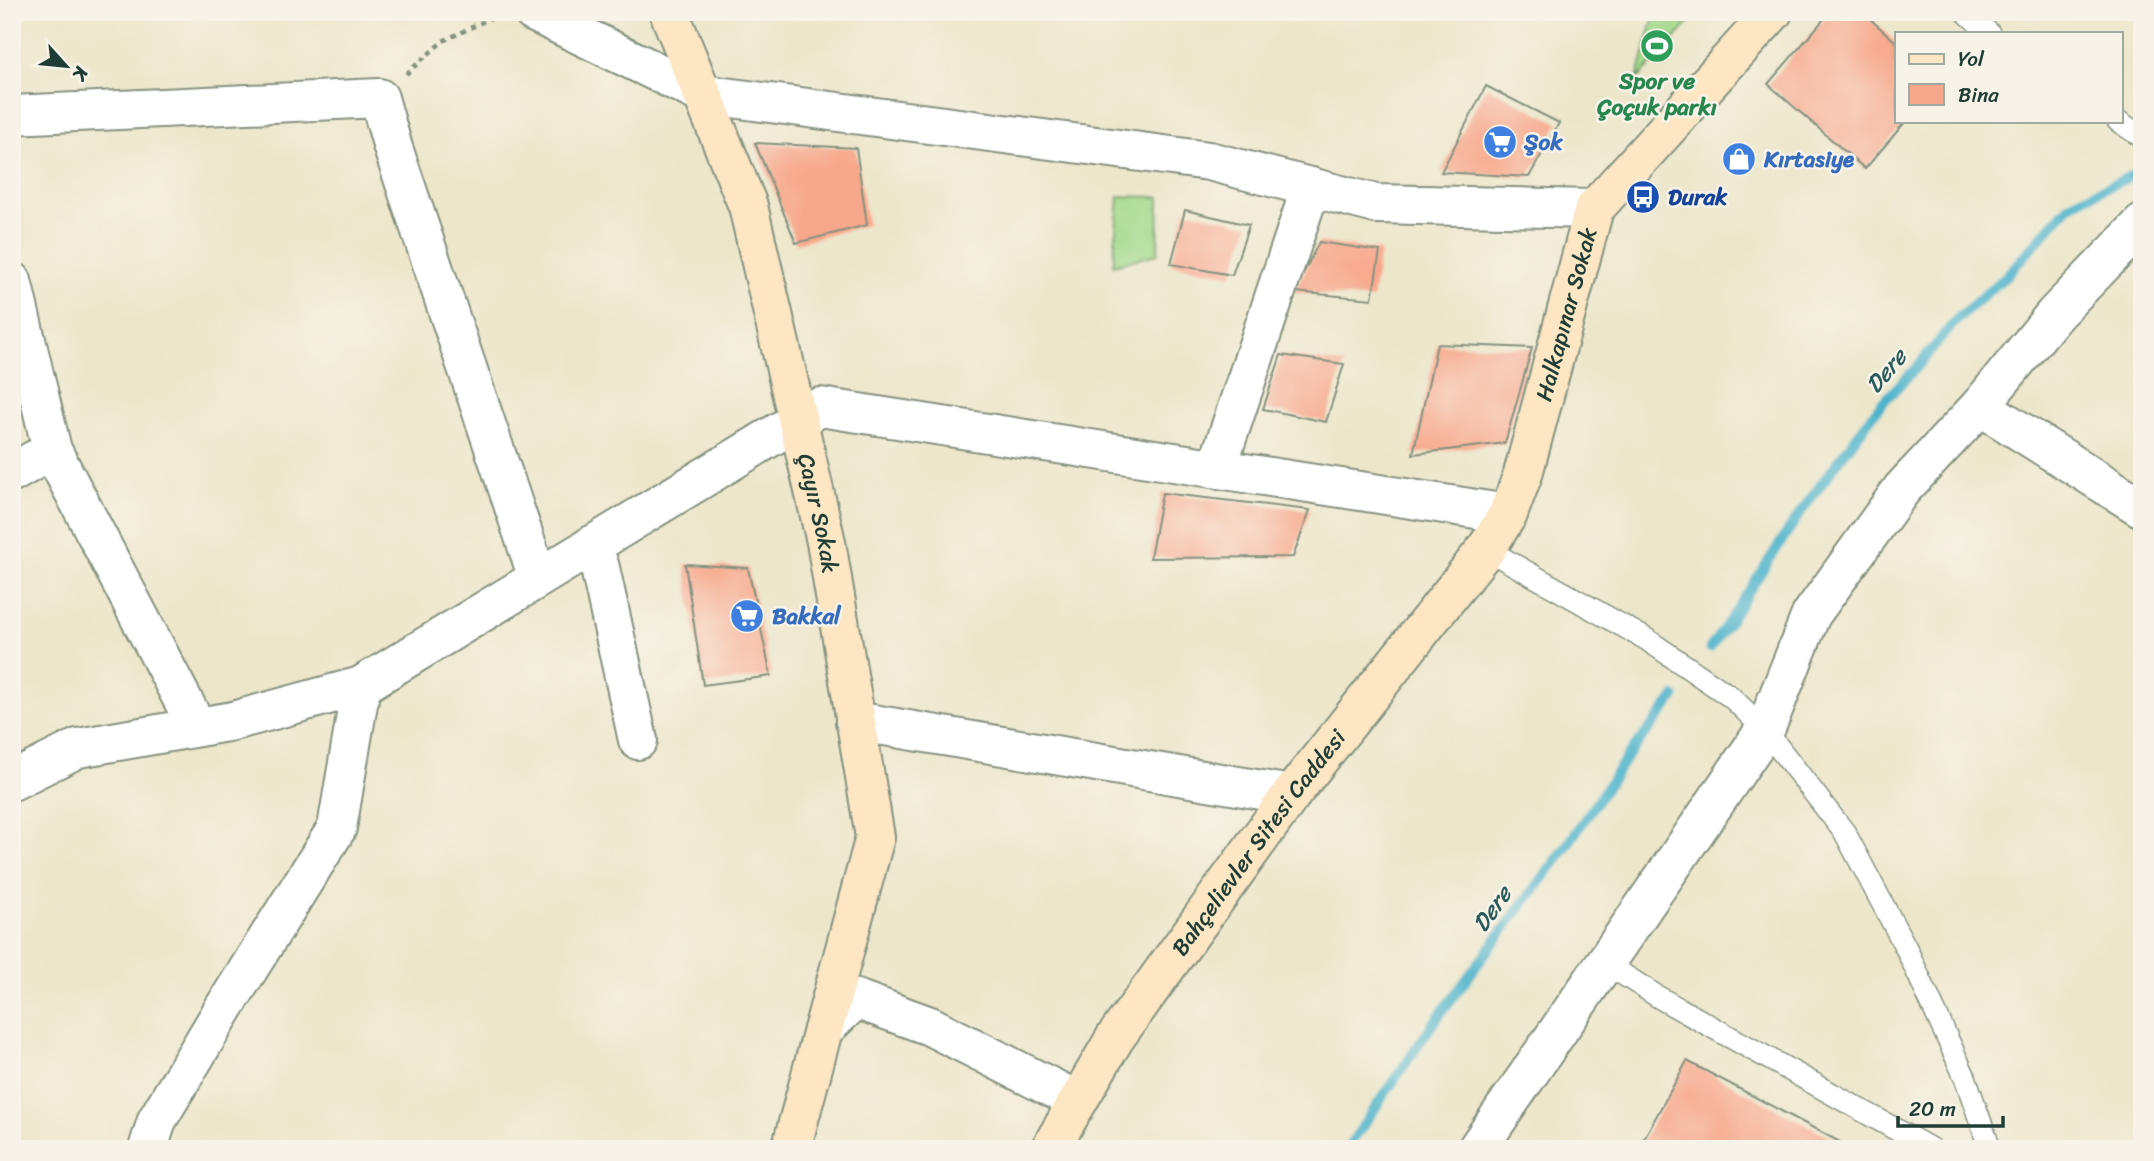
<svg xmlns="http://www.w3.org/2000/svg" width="2154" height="1161" viewBox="0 0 2154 1161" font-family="Sriracha,sans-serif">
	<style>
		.green { fill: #a0d889; stroke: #608a5e; stroke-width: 2 }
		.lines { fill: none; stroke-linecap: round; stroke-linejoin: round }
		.stream { stroke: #4cb3cb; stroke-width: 10 }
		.building { fill: #f7a78b }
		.lane-casing { stroke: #86927f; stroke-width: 24 }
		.street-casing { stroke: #86927f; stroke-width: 42 }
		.secondary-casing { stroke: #86927f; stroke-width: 42 }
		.path { stroke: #86927f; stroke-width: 4.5; stroke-dasharray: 5 5; stroke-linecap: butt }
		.lane { stroke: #fff; stroke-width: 21 }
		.street { stroke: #fff; stroke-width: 38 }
		.secondary { stroke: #fce6c4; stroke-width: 38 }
		.labels { text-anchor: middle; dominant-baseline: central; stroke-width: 5; stroke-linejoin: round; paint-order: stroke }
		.leisure-label { font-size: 23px; font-weight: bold; fill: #27864d; stroke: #f7f3e8 }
		.shop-label { font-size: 23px; font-weight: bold; fill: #366cbe; stroke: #f7f3e8; text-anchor: start }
		.transit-label { font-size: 23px; font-weight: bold; fill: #164399; stroke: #f7f3e8; text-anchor: start }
		.street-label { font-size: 23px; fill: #1f3d34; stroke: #f7f3e8 }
		.water-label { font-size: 24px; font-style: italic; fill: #2a5a5a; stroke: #f7f3e8 }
	</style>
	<rect width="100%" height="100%" fill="#f7f3e8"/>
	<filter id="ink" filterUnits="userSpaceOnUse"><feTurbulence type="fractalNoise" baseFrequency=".0143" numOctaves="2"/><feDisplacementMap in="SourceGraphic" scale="14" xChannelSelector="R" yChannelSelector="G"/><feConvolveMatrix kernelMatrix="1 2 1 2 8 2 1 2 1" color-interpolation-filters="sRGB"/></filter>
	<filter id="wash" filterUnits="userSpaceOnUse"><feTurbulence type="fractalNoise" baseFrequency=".00686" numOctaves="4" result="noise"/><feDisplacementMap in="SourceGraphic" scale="28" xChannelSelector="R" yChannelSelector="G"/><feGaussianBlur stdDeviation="1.57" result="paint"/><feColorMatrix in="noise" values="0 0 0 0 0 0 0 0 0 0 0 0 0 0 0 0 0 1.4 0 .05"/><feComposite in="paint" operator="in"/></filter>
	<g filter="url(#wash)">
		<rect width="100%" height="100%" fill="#ece6ca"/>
		<!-- green -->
		<g class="green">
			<path d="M1655 12H1699L1637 80Z"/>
			<path d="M1119 196 1159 197 1158 254 1113 265Z"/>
		</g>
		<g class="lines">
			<!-- stream -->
			<g class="stream">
				<path d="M1710 648 1730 620 1798 516 1845 452 1882 403 1918 366 1958 318 2006 276 2071 204 2133 175 2142 169"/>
				<path d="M1347 1149 1432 1025 1566 847 1627 757 1675 697"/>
			</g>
		</g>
		<g id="blocks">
			<!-- building -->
			<g class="building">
				<path d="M1830 12H1862L1897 43V121H1906L1865 169 1768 84Z"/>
				<path d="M1486 86 1559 123 1529 177 1441 172Z"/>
				<path d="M755 143 856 148 867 225 796 243Z"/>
				<path d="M1185 210 1249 225 1232 275 1171 264Z"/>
				<path d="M1319 242 1380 251 1372 299 1294 292Z"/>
				<path d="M1437 344 1532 348 1505 443 1413 454Z"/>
				<path d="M1281 355 1344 364 1326 422 1263 409Z"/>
				<path d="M1162 493 1310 510 1293 557 1150 558Z"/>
				<path d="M685 564 748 568 771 676 703 685Z"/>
				<path d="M1687 1061 1853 1149H1638Z"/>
			</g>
		</g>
	</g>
	<g filter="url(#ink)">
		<use href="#blocks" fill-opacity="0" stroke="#86927f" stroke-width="2"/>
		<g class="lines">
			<!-- lane casing -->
			<g class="lane-casing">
				<g id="lane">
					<path d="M1966 12 1989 33"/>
					<path d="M2118 121 2142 137"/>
					<path d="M1486 549 1646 639 1731 697 1765 730 1845 833 1906 948 1965 1077 1990 1149"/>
					<path d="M1605 963 1660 998 1931 1149"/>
				</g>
			</g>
			<!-- street casing -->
			<g class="street-casing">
				<g id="street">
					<path d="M533 12 702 94 1209 161 1376 204 1594 209"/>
					<path d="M12 115 379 98 393 148 538 578"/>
					<path d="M2142 224 2055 314 1980 406 2142 508"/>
					<path d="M12 281 52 450 197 727"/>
					<path d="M1222 453 1311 187"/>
					<path d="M12 473 52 450"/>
					<path d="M592 545 600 568 638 740"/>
					<path d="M855 721 1291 795"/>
					<path d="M12 781 78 748 233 721 361 686 820 407 1508 514"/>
					<path d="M823 1030 856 999 930 1026 1078 1101"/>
					<path d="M148 1149 157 1120 224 1008 337 828 361 686"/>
					<path d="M1477 1149 1765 730 1811 615 1902 489 1980 406"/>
				</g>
			</g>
			<!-- secondary casing -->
			<g class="secondary-casing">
				<g id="secondary">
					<path id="s1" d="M669 12 748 206 826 542 875 837 791 1149"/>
					<path id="s2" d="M1050 1149 1115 1038 1291 795 1486 549 1508 514 1523 474 1594 209 1773 12"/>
				</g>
			</g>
			<!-- path -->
			<path class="path" d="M406 74 443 41 497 15"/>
			<!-- lane -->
			<use href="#lane" class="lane"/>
			<!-- street -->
			<use href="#street" class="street"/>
			<!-- secondary -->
			<use href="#secondary" class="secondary"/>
		</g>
	</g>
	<!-- icons -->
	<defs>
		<g id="stadium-disc" transform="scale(1.75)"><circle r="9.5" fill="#2e9e5b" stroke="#f7f3e8"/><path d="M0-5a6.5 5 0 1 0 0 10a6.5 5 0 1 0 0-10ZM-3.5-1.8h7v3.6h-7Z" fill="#fff"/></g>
		<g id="supermarket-disc" transform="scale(1.75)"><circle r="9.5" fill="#3f7fe0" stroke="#f7f3e8"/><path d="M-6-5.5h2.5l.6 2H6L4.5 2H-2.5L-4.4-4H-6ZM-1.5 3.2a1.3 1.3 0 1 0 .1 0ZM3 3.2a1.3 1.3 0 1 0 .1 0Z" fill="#fff"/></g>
		<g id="shop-disc" transform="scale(1.75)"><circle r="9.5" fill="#3f7fe0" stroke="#f7f3e8"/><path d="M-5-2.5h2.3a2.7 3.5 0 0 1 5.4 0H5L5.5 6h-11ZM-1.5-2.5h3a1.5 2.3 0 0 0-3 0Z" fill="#fff"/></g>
		<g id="bus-disc" transform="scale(1.75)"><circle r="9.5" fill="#1a4fb4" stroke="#f7f3e8"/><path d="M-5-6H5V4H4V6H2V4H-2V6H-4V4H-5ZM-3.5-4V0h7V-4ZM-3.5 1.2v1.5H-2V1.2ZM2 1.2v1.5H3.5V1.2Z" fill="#fff"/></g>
	</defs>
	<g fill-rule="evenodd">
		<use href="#stadium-disc" x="1657" y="46"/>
		<use href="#supermarket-disc" x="1500" y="142"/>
		<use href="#shop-disc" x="1739" y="159"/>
		<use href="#bus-disc" x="1643" y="197"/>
		<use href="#supermarket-disc" x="747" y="616"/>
	</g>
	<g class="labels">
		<!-- leisure labels -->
		<g class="leisure-label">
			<text x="1657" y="81">Spor ve<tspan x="1657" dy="26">Çoçuk parkı</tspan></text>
		</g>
		<!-- shop labels -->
		<g class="shop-label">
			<text x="1524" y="142">Şok</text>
			<text x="1764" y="159">Kırtasiye</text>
			<text x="772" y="616">Bakkal</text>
		</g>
		<!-- transit labels -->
		<g class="transit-label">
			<text x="1668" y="197">Durak</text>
		</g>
		<!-- street labels -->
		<g class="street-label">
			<text stroke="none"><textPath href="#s2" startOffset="992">Halkapınar Sokak</textPath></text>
			<text stroke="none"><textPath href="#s1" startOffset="525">Çayır Sokak</textPath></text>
			<text stroke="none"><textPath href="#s2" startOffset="371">Bahçelievler Sitesi Caddesi</textPath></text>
		</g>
		<!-- water labels -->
		<g class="water-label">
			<text transform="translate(1886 371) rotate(-50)">Dere</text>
			<text transform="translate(1492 909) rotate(-55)">Dere</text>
		</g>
	</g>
	<!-- margin -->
	<rect width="2154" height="1161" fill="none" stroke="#f7f3e8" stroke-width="42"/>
	<!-- legend -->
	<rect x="1895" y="32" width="228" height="91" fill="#f7f3e8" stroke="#a1aaa0" stroke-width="2"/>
	<rect x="1909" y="54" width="35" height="10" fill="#fce6c4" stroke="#a1aaa0" stroke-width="2"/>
	<text x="1958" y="66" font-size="21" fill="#1f3d34">Yol</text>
	<rect x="1909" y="84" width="35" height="21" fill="#f7a78b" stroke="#a1aaa0" stroke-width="2"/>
	<text x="1958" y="102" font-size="21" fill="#1f3d34">Bina</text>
	<!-- north arrow -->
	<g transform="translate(66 66) rotate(117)" stroke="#f7f3e8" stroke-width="5" paint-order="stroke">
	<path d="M0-5L12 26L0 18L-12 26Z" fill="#1f3d34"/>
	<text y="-10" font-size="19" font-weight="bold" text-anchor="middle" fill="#1f3d34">K</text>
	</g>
	<!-- scale -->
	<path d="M1898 1116v10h105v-10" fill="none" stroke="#1f3d34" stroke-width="3.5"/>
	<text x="1909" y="1116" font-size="21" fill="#1f3d34" stroke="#f7f3e8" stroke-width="5" paint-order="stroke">20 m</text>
</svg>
